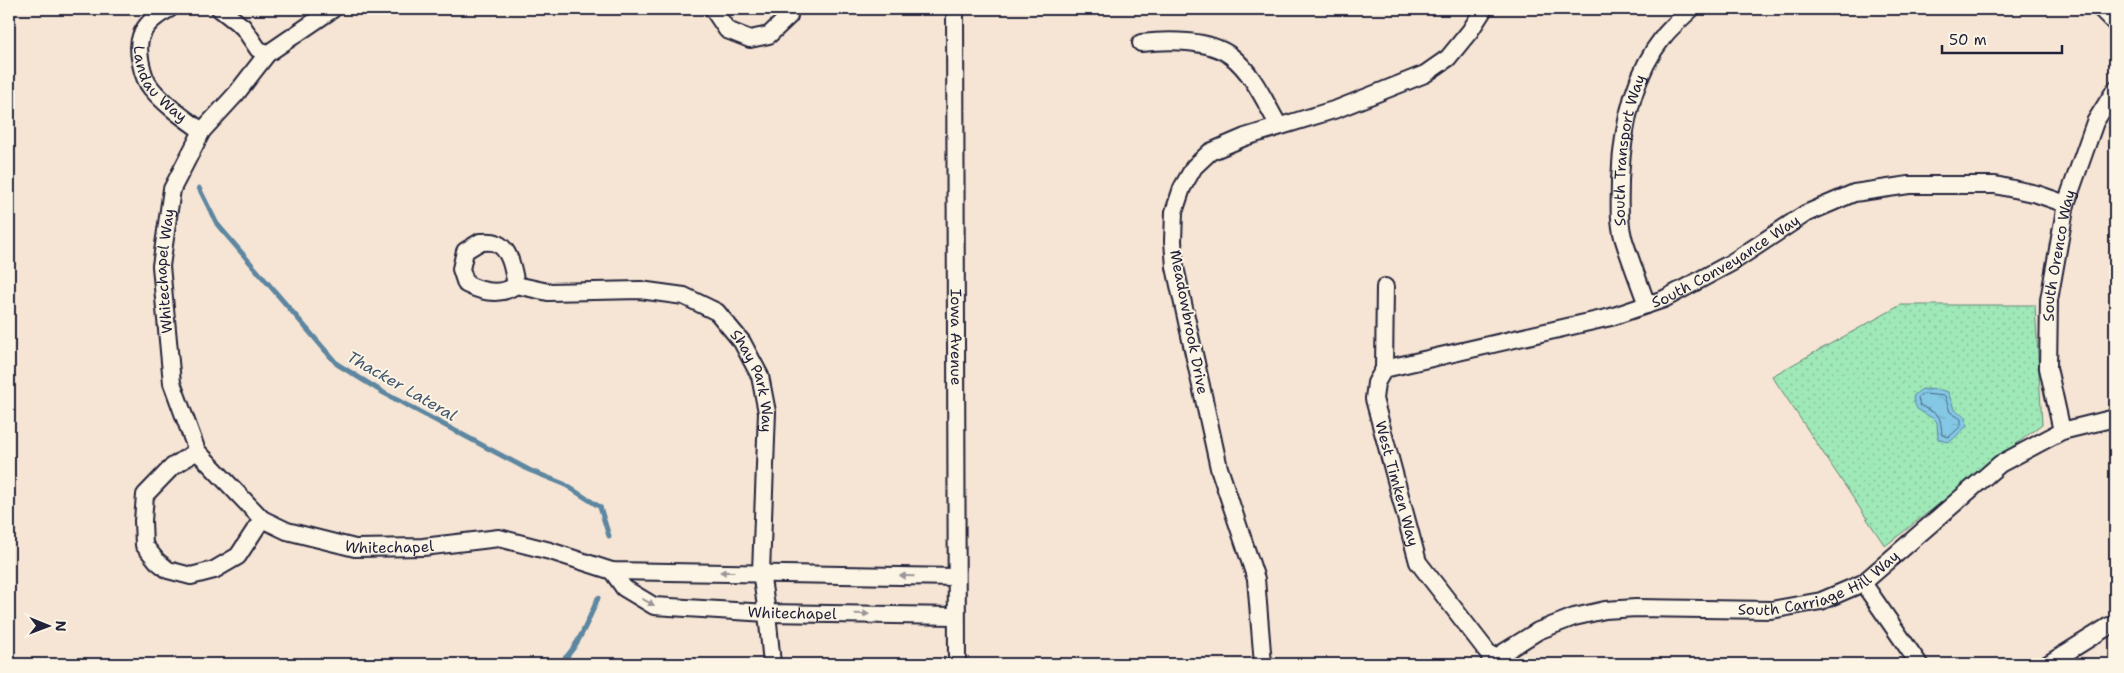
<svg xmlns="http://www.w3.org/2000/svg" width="2124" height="673" viewBox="0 0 2124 673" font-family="'Shantell Sans',sans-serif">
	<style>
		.park { fill: url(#park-dots); stroke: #608579 }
		.water { fill: url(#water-ripples); stroke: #5d86a1 }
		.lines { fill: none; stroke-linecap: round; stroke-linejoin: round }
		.shore { stroke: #49647f; stroke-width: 1 }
		.stream { stroke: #5d86a1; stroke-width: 5 }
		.minor-casing { stroke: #22223b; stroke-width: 20 }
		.minor { stroke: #fcf5e5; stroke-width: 16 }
		.oneway { fill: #9a9698 }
		.labels { text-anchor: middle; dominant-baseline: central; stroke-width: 4; stroke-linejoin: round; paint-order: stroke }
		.street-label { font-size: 15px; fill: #22223b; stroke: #fcf5e5 }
		.water-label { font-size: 16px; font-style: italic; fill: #3f546e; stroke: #fcf5e5 }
	</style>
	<defs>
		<pattern id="park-dots" width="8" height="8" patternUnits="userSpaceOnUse" patternTransform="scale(1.25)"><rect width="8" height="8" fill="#9fe8b7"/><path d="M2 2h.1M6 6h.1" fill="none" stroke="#89c79e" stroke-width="1.8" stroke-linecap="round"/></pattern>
		<pattern id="water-ripples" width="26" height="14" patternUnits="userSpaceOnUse" patternTransform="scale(1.25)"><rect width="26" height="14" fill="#84c8e5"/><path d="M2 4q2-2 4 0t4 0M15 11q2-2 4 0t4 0" fill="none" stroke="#72acc5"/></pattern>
	</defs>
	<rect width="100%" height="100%" fill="#f6e5d4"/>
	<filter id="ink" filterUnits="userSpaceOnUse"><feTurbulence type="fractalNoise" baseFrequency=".02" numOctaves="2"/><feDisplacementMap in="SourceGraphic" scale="10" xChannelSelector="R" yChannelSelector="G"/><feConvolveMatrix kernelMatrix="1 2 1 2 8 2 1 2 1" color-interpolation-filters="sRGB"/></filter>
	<g filter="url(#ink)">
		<!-- park -->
		<path class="park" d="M1901 305H2035L2042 424 1885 546 1772 376Z"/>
		<!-- water -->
		<path class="water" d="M1922 389 1941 390 1948 392 1954 409 1966 417 1967 426 1951 441 1947 442 1938 439 1937 422 1934 419 1917 409 1913 399 1914 395Z"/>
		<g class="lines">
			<!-- shore -->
			<path class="shore" d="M1924 394 1945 396 1950 412 1961 419V426L1949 437 1942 435C1940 409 1938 417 1920 405L1918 398Z"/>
			<!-- stream -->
			<g class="stream">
				<path d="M199 188 217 224 337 364 384 393 529 470 564 484 600 507 609 536"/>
				<path d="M557 664C576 654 589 618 598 598"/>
			</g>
			<!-- minor casing -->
			<g class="minor-casing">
				<g id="minor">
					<path id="s1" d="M169 9C157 15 146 23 141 36 136 49 142 77 151 88 165 105 184 118 202 131"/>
					<path d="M220 9 243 27 258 49 267 54"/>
					<path d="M713 9 727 30 750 39 769 35 789 16 790 9"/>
					<path id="s2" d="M955 9 957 664"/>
					<path d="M2101 9 2115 23"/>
					<path d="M1141 43C1167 40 1209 39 1231 56 1253 73 1265 102 1279 126"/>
					<path d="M480 242C484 242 492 241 496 243 511 250 513 270 516 285 501 296 482 292 466 284L461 269 465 251Z"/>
					<path id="s3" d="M516 285 548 292 640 290 684 296 717 312 742 342 760 376 767 412 761 572 767 613 772 664"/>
					<path id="s4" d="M1385 287 1384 369 1376 383 1374 399 1418 562 1493 659"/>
					<path id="s5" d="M1647 305C1639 282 1630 260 1623 237 1618 219 1620 198 1620 180 1622 130 1632 76 1664 36 1672 26 1682 18 1691 9"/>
					<path id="s6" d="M1384 369 1611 317 1664 299 1731 263 1805 214 1854 193 1909 185H1995L2037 194 2066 204"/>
					<path id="s7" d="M2062 431 2048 368 2049 300 2066 204 2095 122 2115 90"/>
					<path id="s8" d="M197 451 262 519 287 531 355 548 423 547 499 538 550 551 612 571 956 577"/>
					<path id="s9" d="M197 451 172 383 161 266 172 189 202 131 236 94 267 54 333 9"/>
					<path d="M197 451 172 467 145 495 143 521 144 545 157 561 168 570 191 576 214 570 238 556 262 519"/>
					<path id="s10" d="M612 571 624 588 654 606 767 613 956 616"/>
					<path d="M1863 583 1919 664"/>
					<path d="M1263 664 1256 579 1219 468 1175 267 1173 241 1174 212 1182 188 1194 167 1210 152 1245 137 1337 109 1425 74 1448 58 1470 31 1484 9"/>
					<path id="s11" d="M1489 664 1493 659 1538 631 1574 617 1605 610 1636 608 1771 610 1821 601 1863 583 2000 464 2062 431 2115 418"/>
					<path d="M2048 664 2109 626"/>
				</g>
			</g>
			<!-- minor -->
			<use href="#minor" class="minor"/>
		</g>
		<!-- one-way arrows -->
		<defs><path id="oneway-solid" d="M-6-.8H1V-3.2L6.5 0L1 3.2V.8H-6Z" transform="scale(1.25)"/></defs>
		<g class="oneway">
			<use href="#oneway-solid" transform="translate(727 572) rotate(-180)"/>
			<use href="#oneway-solid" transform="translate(907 576) rotate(-179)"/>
			<use href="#oneway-solid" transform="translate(648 602) rotate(29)"/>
			<use href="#oneway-solid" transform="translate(862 614) rotate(2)"/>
		</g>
	</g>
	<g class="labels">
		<!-- street labels -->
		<g class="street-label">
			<text stroke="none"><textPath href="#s1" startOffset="95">Landau Way</textPath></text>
			<text stroke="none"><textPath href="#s5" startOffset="160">South Transport Way</textPath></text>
			<text stroke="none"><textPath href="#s7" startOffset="178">South Orenco Way</textPath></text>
			<text stroke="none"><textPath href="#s6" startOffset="361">South Conveyance Way</textPath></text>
			<text stroke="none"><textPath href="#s9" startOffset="185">Whitechapel Way</textPath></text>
			<text transform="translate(1189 322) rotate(79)">Meadowbrook Drive</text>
			<text stroke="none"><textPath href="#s2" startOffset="328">Iowa Avenue</textPath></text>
			<text stroke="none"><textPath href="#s3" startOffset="286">Shay Park Way</textPath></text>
			<text stroke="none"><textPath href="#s4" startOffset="202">West Timken Way</textPath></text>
			<text stroke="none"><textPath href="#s8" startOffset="226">Whitechapel</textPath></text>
			<text stroke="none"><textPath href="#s11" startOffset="350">South Carriage Hill Way</textPath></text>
			<text stroke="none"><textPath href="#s10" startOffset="194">Whitechapel</textPath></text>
		</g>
		<!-- water labels -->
		<g class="water-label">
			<text transform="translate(402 386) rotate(30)">Thacker Lateral</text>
		</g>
	</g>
	<!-- margin -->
	<rect width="2124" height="673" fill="none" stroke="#fcf5e5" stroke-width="30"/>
	<rect x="15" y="15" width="2094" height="643" fill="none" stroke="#22223b" stroke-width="2" filter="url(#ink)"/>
	<!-- north arrow -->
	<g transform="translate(48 626) rotate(91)" stroke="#fcf5e5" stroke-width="4" paint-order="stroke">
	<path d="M0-4L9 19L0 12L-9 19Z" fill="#22223b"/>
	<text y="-8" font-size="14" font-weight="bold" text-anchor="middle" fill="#22223b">N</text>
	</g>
	<!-- scale -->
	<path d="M1942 45v8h120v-8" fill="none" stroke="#22223b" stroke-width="2.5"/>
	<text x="1949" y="45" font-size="15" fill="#22223b" stroke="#fcf5e5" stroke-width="4" paint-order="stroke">50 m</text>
</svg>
